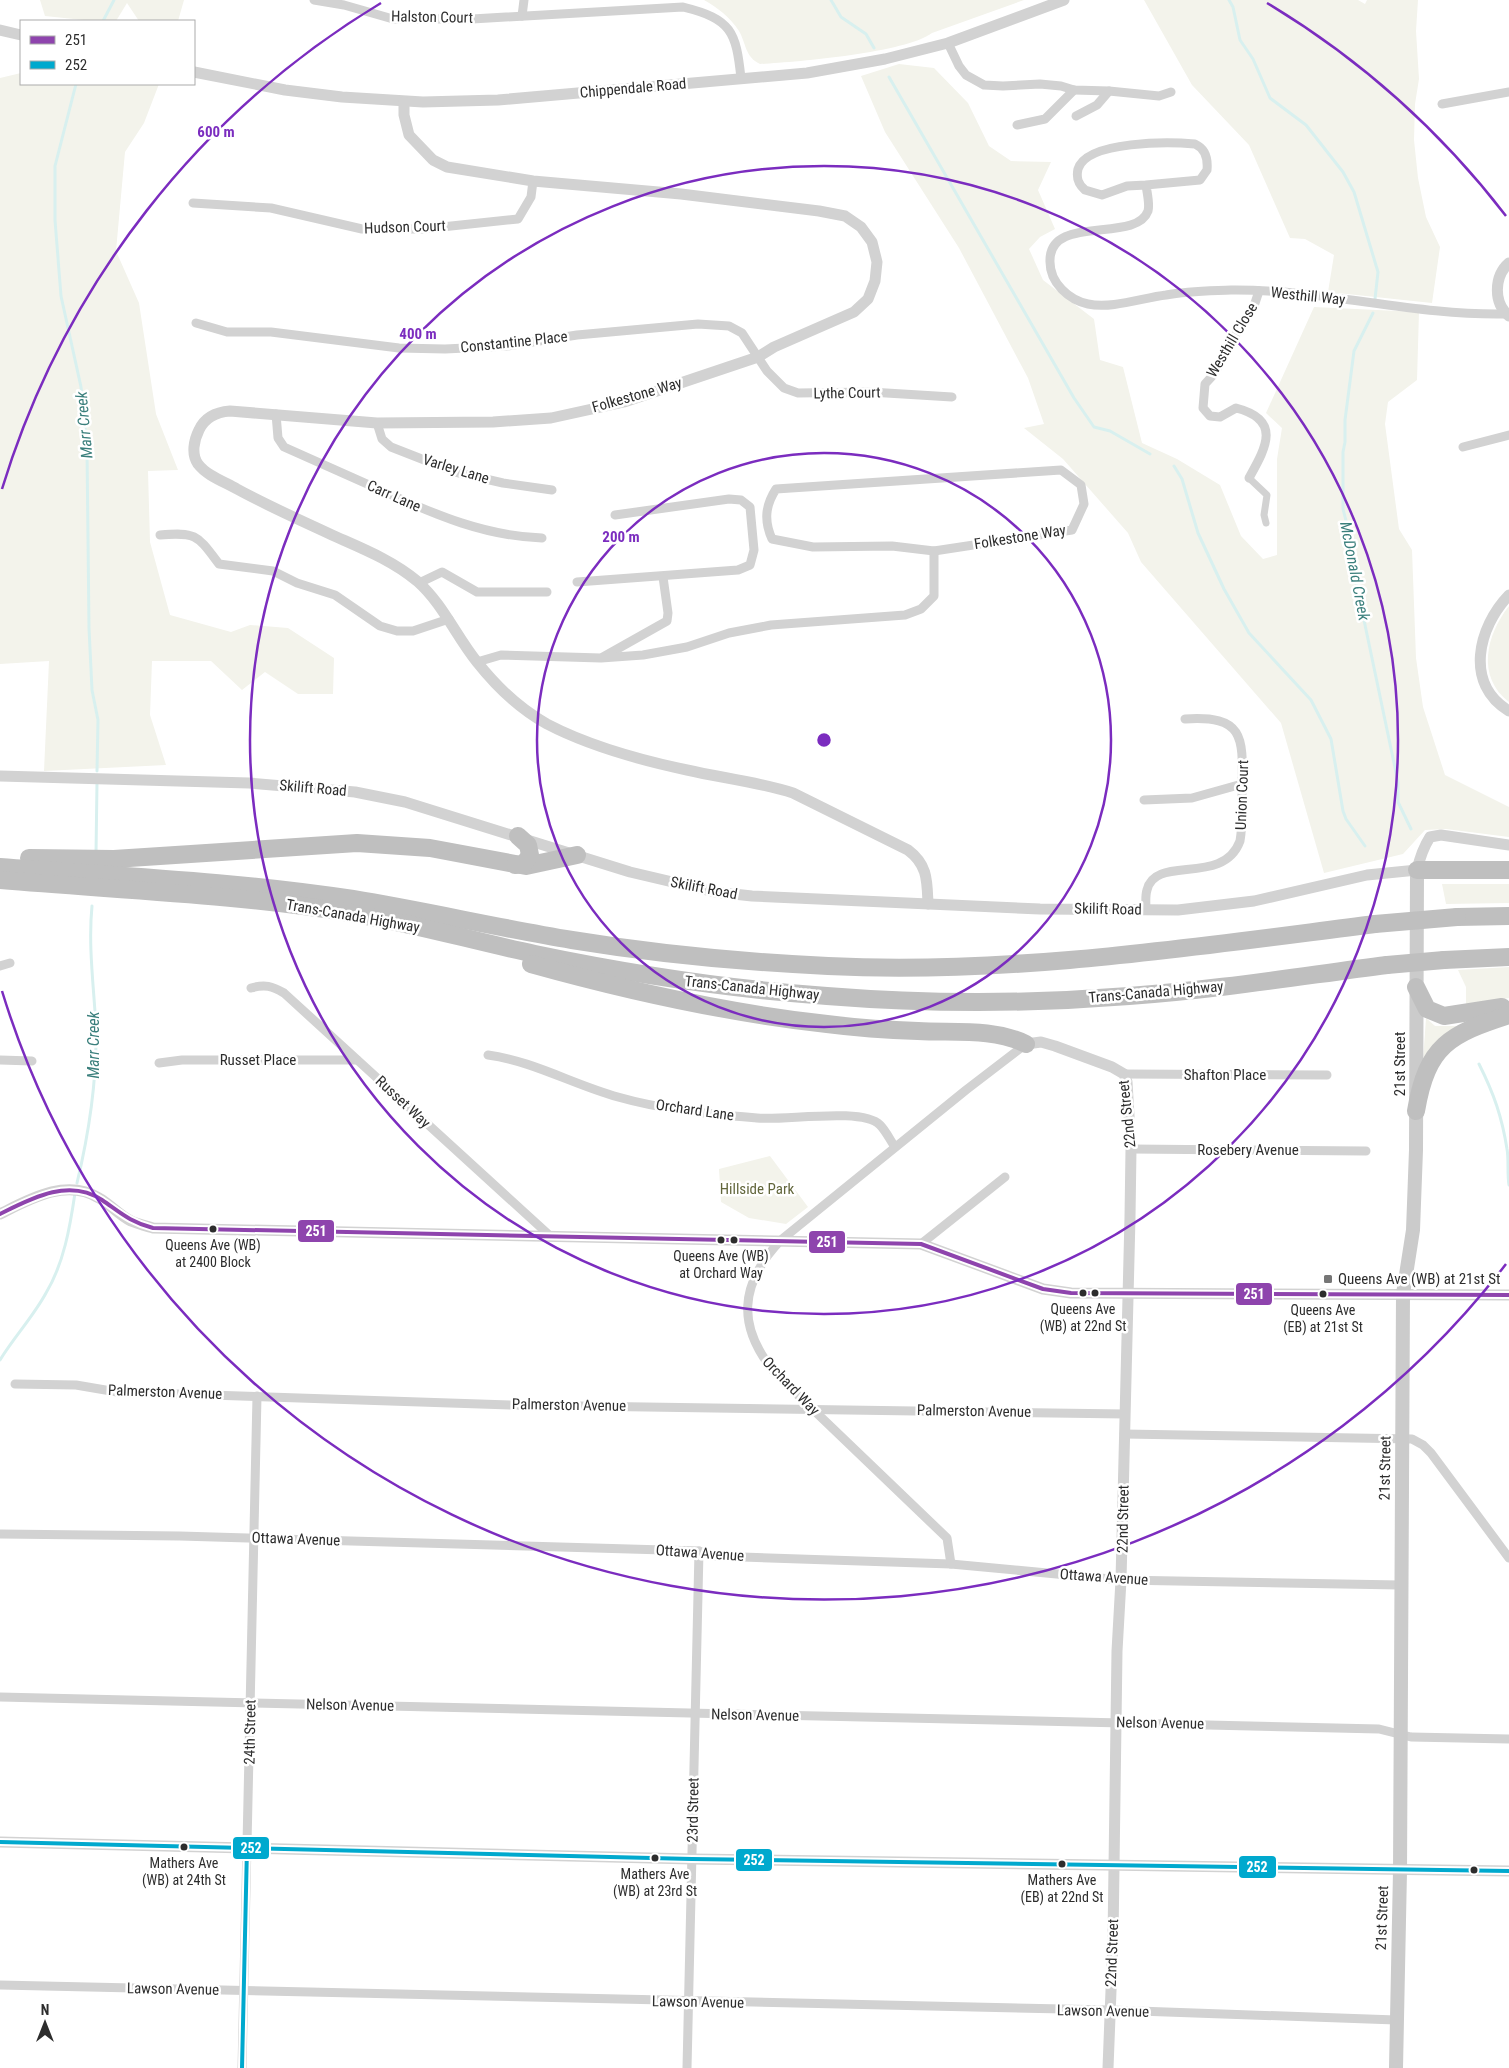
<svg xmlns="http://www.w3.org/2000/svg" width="1509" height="2068" viewBox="0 0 1509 2068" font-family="'Roboto Condensed',sans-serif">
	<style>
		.green { fill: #f3f3eb }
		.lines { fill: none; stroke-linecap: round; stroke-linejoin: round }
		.stream { stroke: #d8f0ef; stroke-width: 3 }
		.pedestrian { stroke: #d2d2d2; stroke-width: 7 }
		.minor { stroke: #d2d2d2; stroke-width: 9 }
		.tertiary { stroke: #d2d2d2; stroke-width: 11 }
		.secondary { stroke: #cbcbcb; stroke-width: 14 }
		.motorway { stroke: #bfbfbf; stroke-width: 18 }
		.motorway-bridge { stroke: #bfbfbf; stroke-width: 18 }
		.bus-1-casing { stroke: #fff; stroke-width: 8 }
		.bus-2-casing { stroke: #fff; stroke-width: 8 }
		.bus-1 { stroke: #8e44ad; stroke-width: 4 }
		.bus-2 { stroke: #00a9ce; stroke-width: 4 }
		.ring { fill: none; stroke: #7b2cbf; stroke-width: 2.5 }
		.bus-dot { fill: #2d2d2d; stroke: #fff; stroke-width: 2 }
		.poi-dot { fill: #767676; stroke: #fff; stroke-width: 2 }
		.labels { text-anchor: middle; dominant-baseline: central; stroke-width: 5; stroke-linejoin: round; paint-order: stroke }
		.bus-label { font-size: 14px; fill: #2d2d2d; stroke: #fff }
		.street-label { font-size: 15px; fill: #2d2d2d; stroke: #fff }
		.park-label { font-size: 15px; fill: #62663c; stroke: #fff }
		.poi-label { font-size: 15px; fill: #2d2d2d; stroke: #fff; text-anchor: start }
		.water-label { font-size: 16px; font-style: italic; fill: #3a7f7c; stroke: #fff }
		.centre { fill: #7b2cbf; stroke: #fff; stroke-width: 2.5 }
		.ring-label { font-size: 15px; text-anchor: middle; font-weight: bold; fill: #7b2cbf; stroke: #fff; stroke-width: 5; stroke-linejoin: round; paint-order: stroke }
		.line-badge { stroke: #fff; stroke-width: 2 }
		.badge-label { font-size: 14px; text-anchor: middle; font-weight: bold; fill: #fff }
	</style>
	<rect width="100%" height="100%" fill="#fff"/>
	<!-- green -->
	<g class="green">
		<path d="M40 0H184L178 21H139L127 3 116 21H93L45 16Z"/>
		<path d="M704 0H1024L932 33C905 53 796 62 760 64 745 57 746 43 739 31 730 17 718 8 704 0Z"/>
		<path d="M1144 0H1358L1365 4 1367 0H1418L1416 31 1419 79 1415 104 1414 140 1418 178 1426 217 1440 247 1432 303 1328 292 1334 255 1305 239 1290 238 1249 145 1192 85Z"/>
		<path d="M899 64 934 68 968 103 989 146 1011 161 1051 162 1038 190 1055 229 1040 237 1029 249 1043 280 1094 319 1100 360 1123 367 1142 443 1177 459 1220 485 1241 536 1263 559 1277 555V459L1282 428 1266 413 1314 307 1419 312 1417 380 1388 402 1385 424 1399 529 1412 550 1416 658 1423 707 1445 775 1509 807V837L1446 829 1425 830 1403 854 1324 873 1281 723 1141 562 1128 533 1063 459 1024 428 1044 424 1028 378 959 248 885 132 861 76Z"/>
		<path d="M21 73V84H159L144 123 125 152 116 251 139 303 156 414 178 470 148 471 150 542 170 615 231 632 250 625 288 628 334 658 333 694H298L265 672 242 690 211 661H152L150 715 166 765 44 771 49 661 0 664V78Z"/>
		<path d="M1509 606V702C1476 677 1486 635 1509 606Z"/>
		<path d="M1442 884H1509V903L1446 904Z"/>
		<path d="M1509 967V998L1466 1005V987L1458 970Z"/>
		<path d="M1426 1018 1435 1026H1458L1423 1061Z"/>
		<path d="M770 1156 808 1207 786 1224 749 1218 721 1202 719 1169Z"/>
	</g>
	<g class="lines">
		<!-- stream -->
		<g class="stream">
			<path d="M831 0 841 17 866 34 874 48"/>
			<path d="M1229 0 1233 7 1240 40 1253 59 1270 98 1306 125 1343 172 1354 192 1378 272 1375 299"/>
			<path d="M103 21 114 0"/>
			<path d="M889 77 1074 398 1094 427 1110 431 1150 454"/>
			<path d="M76 84 55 166V220L61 296 81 387 87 449 89 628 92 690 98 720 97 771"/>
			<path d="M1373 313 1354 351 1345 420V442L1343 452V509L1353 548 1356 582 1398 782V802L1411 829"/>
			<path d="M1174 466 1182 479 1198 533 1224 589 1249 633 1311 700 1331 739 1343 811 1346 819 1365 846"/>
			<path d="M96 853 97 783"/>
			<path d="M1479 1064C1494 1094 1502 1117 1507 1149 1509 1160 1507 1173 1509 1185"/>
			<path d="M77 1183C89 1133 97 1080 96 1028 94 988 88 946 92 906"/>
			<path d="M0 1360C14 1337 33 1317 46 1293 64 1263 70 1227 75 1193"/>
		</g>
		<!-- pedestrian -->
		<path class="pedestrian" d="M1249 478 1267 495 1264 515 1266 523"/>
		<!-- minor -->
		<g class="minor">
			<path d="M314 0 344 5 393 19H472L683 7C732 19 736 32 741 78"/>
			<path d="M522 16 524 0"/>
			<path d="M948 43 959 66 966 75 984 85 1003 86 1040 84 1061 86 1074 90 1109 91 1159 96 1171 92"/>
			<path d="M1442 104 1509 92"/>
			<path d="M1076 116 1097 105 1109 91"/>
			<path d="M1017 125 1045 119 1074 90"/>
			<path d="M1146 185 1200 180 1207 170C1208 159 1206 149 1195 144 1171 142 1087 140 1078 169 1076 178 1078 184 1085 190L1102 195 1127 186 1146 185C1147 193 1150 204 1148 211 1136 244 1048 213 1050 262 1050 283 1069 300 1088 304 1112 309 1142 298 1166 295 1188 291 1209 291 1231 290 1323 289 1414 316 1506 314"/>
			<path d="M193 203 271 208 362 229H423L518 219 531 197 533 181"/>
			<path d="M196 323 227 332H271L399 348 445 349 507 346 577 335 698 324 729 326 742 333 767 371 784 388 798 393 870 392 952 397"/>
			<path d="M276 414 278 438 284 447C318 462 351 477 385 492 436 515 485 536 542 538"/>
			<path d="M377 423 382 439 391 447 455 472 503 483 552 490"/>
			<path d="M1463 447 1509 435"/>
			<path d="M1061 470 1081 485 1084 504 1072 530 934 551 892 546 813 547 772 539C764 521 765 506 776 489Z"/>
			<path d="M1249 478C1265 449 1283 420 1236 408L1220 417 1210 416 1203 408 1205 384 1215 373 1229 344 1253 309 1259 291"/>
			<path d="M160 535C197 532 197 535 219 564L273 571 297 583 335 595 380 626 397 631H413L449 619"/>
			<path d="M577 582 738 570 750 565 754 550 750 507 741 500 729 499 615 515"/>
			<path d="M419 583 442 572 477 592H547"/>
			<path d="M603 657 667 621 668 613 663 577"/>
			<path d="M477 662 501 655 601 658 643 655 687 647 729 633 771 625 905 615 921 609 934 596V551"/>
			<path d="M1144 800 1192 798 1242 784"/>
			<path d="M1146 910C1146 904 1145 896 1147 890 1155 854 1223 887 1240 841 1243 824 1242 805 1242 787 1243 738 1245 715 1185 719"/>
			<path d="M0 966 10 963"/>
			<path d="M251 988C265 984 272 986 284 993L548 1234"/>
			<path d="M488 1055C533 1061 574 1085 618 1097 663 1110 711 1114 757 1118 784 1121 862 1107 880 1125 886 1131 890 1140 895 1147"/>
			<path d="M0 1060 32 1061"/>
			<path d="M159 1063 182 1060H357"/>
			<path d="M1124 1074 1327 1075"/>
			<path d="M1131 1149 1366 1151"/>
			<path d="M921 1244 1005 1177"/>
			<path d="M15 1384 76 1385 117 1392 511 1405 1125 1414"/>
			<path d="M1124 1434 1412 1439 1423 1445 1431 1453 1509 1558"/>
			<path d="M0 1534 180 1536 699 1551 713 1556 951 1564 1121 1580 1400 1585"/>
			<path d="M951 1564 947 1538 776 1374C736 1327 739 1284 781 1240L966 1090 1026 1044"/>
			<path d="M0 1697 1379 1729 1411 1737 1509 1739"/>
			<path d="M0 1985 1110 2010 1396 2020"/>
			<path d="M242 2068 257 1396"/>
			<path d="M687 2068 699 1551"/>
		</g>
		<!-- tertiary -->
		<g class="tertiary">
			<path d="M0 30 21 35"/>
			<path d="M194 72 285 90 342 97 423 102 498 100 807 73 885 59 948 43 1064 0"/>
			<path d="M404 102V115L409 135 433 160 447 167 533 181 681 194 819 211 845 216 861 227 872 242 877 262 875 281 868 299 854 312 774 347 758 357 624 402 551 418 493 422 377 423 230 411C217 412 205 417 199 430 194 440 191 454 198 464 207 476 225 482 237 489 268 506 300 520 332 535 361 548 392 560 417 581 443 604 456 636 477 662 496 686 520 709 547 724 589 746 640 760 687 770 722 778 759 782 793 793L908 850C928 865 927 881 928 904"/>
			<path d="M1509 263C1494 276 1493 303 1509 316"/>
			<path d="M1509 595C1478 627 1464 684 1509 711"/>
			<path d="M0 776 249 783 355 792 405 802 630 872 715 892 752 896 1040 909 1178 910 1254 901 1367 875 1417 870C1420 857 1423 848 1430 837L1441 835 1509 845"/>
			<path d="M1026 1044 1041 1042 1055 1046 1112 1067 1124 1074 1127 1082 1131 1149 1130 1217 1121 1580 1117 1651 1113 1939 1108 2068"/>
			<path d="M0 1214C30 1199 66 1178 99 1198 110 1204 119 1215 131 1221 138 1224 146 1226 153 1228L921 1244 1043 1289 1071 1293 1509 1295"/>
			<path d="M0 1842 692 1859 1509 1871"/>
		</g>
		<!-- secondary -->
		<path class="secondary" d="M1396 2068 1400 1871 1403 1294 1413 1230 1416 1150 1417 870"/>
		<!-- motorway -->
		<g class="motorway">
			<path d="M29 858 114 859 357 843 430 848 526 866 577 855"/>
			<path d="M515 865 524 864 530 855 528 845 518 836"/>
			<path d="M0 867C118 876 236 881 353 899 426 911 499 928 572 940 657 954 742 962 828 966 1011 975 1193 947 1375 924"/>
			<path d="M1417 870H1509"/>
			<path d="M0 880C116 890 235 894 350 913 412 923 473 941 535 954 631 974 729 989 827 996 927 1004 1029 1004 1129 996 1215 990 1301 976 1387 965"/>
			<path d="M1457 917 1509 916"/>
			<path d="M1444 960 1509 957"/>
			<path d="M531 964C628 991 727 1013 827 1024 858 1028 888 1030 918 1031 954 1033 993 1028 1026 1044"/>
			<path d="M1416 987 1427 1009 1444 1016 1502 1007"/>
			<path d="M1416 1111C1427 1045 1450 1034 1509 1015"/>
		</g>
		<!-- motorway-bridge -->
		<g class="motorway-bridge">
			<path d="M1375 924 1457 917"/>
			<path d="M1387 965 1444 960"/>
		</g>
		<!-- bus-1 casing -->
		<g class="bus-1-casing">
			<path id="bus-1" d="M0 1214C32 1198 69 1178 102 1200 121 1213 130 1222 153 1228L921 1244 1043 1289 1071 1293 1509 1295"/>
		</g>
		<!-- bus-2 casing -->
		<g class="bus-2-casing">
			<g id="bus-2">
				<path d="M0 1842 692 1859 1509 1871"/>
				<path d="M242 2068 247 1847"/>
			</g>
		</g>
		<!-- bus-1 -->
		<use href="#bus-1" class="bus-1"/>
		<!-- bus-2 -->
		<use href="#bus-2" class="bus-2"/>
	</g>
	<!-- distance rings -->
	<g class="ring">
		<circle cx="824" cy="740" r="287"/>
		<circle cx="824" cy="740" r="574"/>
		<path d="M1506 1264A860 860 0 0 1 2 991M2 489A860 860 0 0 1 381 3M1267 3A860 860 0 0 1 1506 216"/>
	</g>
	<!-- markers -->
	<g class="bus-dot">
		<circle cx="213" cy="1229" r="4.5"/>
		<circle cx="721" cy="1240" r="4.5"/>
		<circle cx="734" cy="1240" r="4.5"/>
		<circle cx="1083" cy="1293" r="4.5"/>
		<circle cx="1095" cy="1293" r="4.5"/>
		<circle cx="1323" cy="1294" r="4.5"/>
		<circle cx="184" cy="1847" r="4.5"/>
		<circle cx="655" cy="1858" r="4.5"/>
		<circle cx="1062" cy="1864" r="4.5"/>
		<circle cx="1474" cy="1870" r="4.5"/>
	</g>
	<rect class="poi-dot" x="1323" y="1274" width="10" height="10" rx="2.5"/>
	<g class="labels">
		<!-- bus labels -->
		<g class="bus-label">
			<text x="213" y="1245">Queens Ave (WB)<tspan x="213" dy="17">at 2400 Block</tspan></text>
			<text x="721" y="1256">Queens Ave (WB)<tspan x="721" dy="17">at Orchard Way</tspan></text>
			<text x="1083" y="1309">Queens Ave<tspan x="1083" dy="17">(WB) at 22nd St</tspan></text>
			<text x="1323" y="1310">Queens Ave<tspan x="1323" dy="17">(EB) at 21st St</tspan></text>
			<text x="184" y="1863">Mathers Ave<tspan x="184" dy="17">(WB) at 24th St</tspan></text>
			<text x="655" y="1874">Mathers Ave<tspan x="655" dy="17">(WB) at 23rd St</tspan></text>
			<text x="1062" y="1880">Mathers Ave<tspan x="1062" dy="17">(EB) at 22nd St</tspan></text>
		</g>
		<!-- street labels -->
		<g class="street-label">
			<text transform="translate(432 17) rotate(1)">Halston Court</text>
			<text transform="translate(633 88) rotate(-5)">Chippendale Road</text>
			<text transform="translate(405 227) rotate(-2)">Hudson Court</text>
			<text transform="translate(1308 296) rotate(6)">Westhill Way</text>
			<text transform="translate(1232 340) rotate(-59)">Westhill Close</text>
			<text transform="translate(514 342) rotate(-6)">Constantine Place</text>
			<text transform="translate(847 393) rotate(-1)">Lythe Court</text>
			<text transform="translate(637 395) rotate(-16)">Folkestone Way</text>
			<text transform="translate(456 469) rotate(17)">Varley Lane</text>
			<text transform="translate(394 496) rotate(24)">Carr Lane</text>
			<text transform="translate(1020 537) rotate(-9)">Folkestone Way</text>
			<text transform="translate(313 788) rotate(5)">Skilift Road</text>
			<text transform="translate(1242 795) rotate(-88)">Union Court</text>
			<text transform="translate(704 888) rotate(11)">Skilift Road</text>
			<text transform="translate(1108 909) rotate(1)">Skilift Road</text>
			<text transform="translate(353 916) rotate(10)">Trans-Canada Highway</text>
			<text transform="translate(752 988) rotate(6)">Trans-Canada Highway</text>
			<text transform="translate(1156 992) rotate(-5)">Trans-Canada Highway</text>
			<text x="258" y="1060">Russet Place</text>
			<text transform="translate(1400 1064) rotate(-90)">21st Street</text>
			<text x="1225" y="1075">Shafton Place</text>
			<text transform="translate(403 1102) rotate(43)">Russet Way</text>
			<text transform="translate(695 1110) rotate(8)">Orchard Lane</text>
			<text transform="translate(1127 1114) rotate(-96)">22nd Street</text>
			<text x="1248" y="1150">Rosebery Avenue</text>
			<text transform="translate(791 1386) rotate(46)">Orchard Way</text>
			<text transform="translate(165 1392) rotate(2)">Palmerston Avenue</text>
			<text transform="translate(569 1405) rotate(1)">Palmerston Avenue</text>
			<text transform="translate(974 1411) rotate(1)">Palmerston Avenue</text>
			<text transform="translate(1385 1468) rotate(-89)">21st Street</text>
			<text transform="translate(1123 1519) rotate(-89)">22nd Street</text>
			<text transform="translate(296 1539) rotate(2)">Ottawa Avenue</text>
			<text transform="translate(700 1553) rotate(4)">Ottawa Avenue</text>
			<text transform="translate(1104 1577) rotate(4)">Ottawa Avenue</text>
			<text transform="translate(350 1705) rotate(1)">Nelson Avenue</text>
			<text transform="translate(755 1715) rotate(1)">Nelson Avenue</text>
			<text transform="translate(1160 1723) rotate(1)">Nelson Avenue</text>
			<text transform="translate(250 1732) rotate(-89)">24th Street</text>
			<text transform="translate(693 1810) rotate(-89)">23rd Street</text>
			<text transform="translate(1382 1918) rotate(-88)">21st Street</text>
			<text transform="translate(1112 1953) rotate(-88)">22nd Street</text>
			<text transform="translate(173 1989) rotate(1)">Lawson Avenue</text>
			<text transform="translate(698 2002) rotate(1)">Lawson Avenue</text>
			<text transform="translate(1103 2011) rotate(1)">Lawson Avenue</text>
		</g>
		<!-- park labels -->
		<g class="park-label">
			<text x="757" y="1189">Hillside Park</text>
		</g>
		<!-- poi labels -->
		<g class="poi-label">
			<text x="1338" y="1279">Queens Ave (WB) at 21st St</text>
		</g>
		<!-- water labels -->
		<g class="water-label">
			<text transform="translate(84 425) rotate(-95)">Marr Creek</text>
			<text transform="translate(1355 571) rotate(79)">McDonald Creek</text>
			<text transform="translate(93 1045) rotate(-90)">Marr Creek</text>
		</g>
	</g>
	<circle cx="824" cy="740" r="8" class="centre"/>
	<g class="ring-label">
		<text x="216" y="137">600 m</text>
		<text x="418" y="339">400 m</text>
		<text x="621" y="542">200 m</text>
	</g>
	<g class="line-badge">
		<rect x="297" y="1219" width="38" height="24" rx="5" fill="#8e44ad"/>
		<rect x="808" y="1230" width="38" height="24" rx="5" fill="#8e44ad"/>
		<rect x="1235" y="1282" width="38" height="24" rx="5" fill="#8e44ad"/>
		<rect x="232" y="1836" width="38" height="24" rx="5" fill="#00a9ce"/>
		<rect x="735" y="1848" width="38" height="24" rx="5" fill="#00a9ce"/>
		<rect x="1238" y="1855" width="39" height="24" rx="5" fill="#00a9ce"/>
	</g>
	<g class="badge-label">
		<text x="316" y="1236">251</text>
		<text x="827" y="1247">251</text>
		<text x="1254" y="1299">251</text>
		<text x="251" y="1853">252</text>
		<text x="754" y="1865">252</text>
		<text x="1257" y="1872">252</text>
	</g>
	<!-- legend -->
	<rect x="20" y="20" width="175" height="65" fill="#ffffff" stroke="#ababab"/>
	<rect x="30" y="36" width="25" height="8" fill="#8e44ad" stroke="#ababab"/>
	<text x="65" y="45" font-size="15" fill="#2d2d2d">251</text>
	<rect x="30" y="61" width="25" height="8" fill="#00a9ce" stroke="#ababab"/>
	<text x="65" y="70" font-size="15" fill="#2d2d2d">252</text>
	<!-- north arrow -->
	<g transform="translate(45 2023)" stroke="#ffffff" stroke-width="4" paint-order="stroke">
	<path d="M0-4L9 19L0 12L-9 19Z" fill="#2d2d2d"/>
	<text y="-8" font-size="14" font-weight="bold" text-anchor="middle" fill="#2d2d2d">N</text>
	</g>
</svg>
